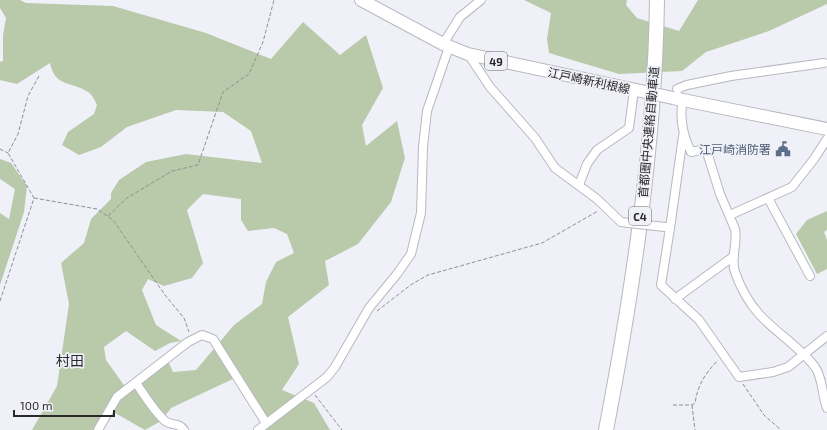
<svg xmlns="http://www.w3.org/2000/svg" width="827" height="430" viewBox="0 0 827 430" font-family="'Exo 2','Noto Sans JP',sans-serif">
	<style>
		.green { fill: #b8caaa; fill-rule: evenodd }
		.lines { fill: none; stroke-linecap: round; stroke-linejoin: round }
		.street-casing { stroke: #b8b8c0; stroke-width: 10 }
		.primary-casing { stroke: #b8b8c0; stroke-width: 14 }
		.highway-casing { stroke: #b8b8c0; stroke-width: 16 }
		.path { stroke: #8f8f94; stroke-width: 1; stroke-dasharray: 4 2; stroke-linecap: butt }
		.street { stroke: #fff; stroke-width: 8 }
		.primary { stroke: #fff; stroke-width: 12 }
		.highway { stroke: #fff; stroke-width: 14 }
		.street-bridge-casing { stroke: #b8b8c0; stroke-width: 10; stroke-linecap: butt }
		.primary-bridge-casing { stroke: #b8b8c0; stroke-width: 14; stroke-linecap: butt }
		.street-bridge { stroke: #fff; stroke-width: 8 }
		.primary-bridge { stroke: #fff; stroke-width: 12 }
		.labels { text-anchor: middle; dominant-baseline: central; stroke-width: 3.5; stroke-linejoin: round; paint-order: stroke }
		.shield { fill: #f0f0f8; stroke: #65656a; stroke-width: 1 }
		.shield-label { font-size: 11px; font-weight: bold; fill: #2a2a2d }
		.street-label { font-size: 12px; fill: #2a2a2d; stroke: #f0f0f8 }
		.service-label { font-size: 12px; fill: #4e5e75; stroke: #f0f0f8; text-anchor: end }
		.quarter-label { font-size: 14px; fill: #292a2f; stroke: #f0f0f8 }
	</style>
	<rect width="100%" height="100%" fill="#f0f0f8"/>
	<!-- green -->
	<g class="green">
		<path d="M0 0H20L26 3 113 6 206 33 271 59 303 22 340 55 366 35 383 88 362 125 366 146 397 121 405 158 391 202 358 244 325 261 329 285 288 317 299 364 282 390 314 403 330 430H263L265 426 235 378 171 408 161 421 145 430 115 413 100 430H32L57 386 69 304 61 263 84 243 91 219 111 199V193L119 180 146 162 186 154 262 163 251 131 223 112 176 110 127 127 101 147 79 155 62 145 68 132 94 114 97 105C95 101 92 94 88 92 72 81 55 88 50 63L17 84 0 80V62L3 61V35L6 18 0 8ZM203 194 241 199V220L248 231 274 228 287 234 294 253 276 262 266 282 262 304 234 325 196 370 173 372 168 361 126 388 106 360 104 347 126 331 155 351 170 343 181 341 156 325 142 290 148 279 164 286 192 278 203 263 187 210Z"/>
		<path d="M524 0H627L626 5 637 18 679 31 698 0H827V4L769 31 706 52 682 71 619 74 549 53 547 39 551 13Z"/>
		<path d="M0 159 11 163 27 186 24 212 0 285V213L9 219 15 189 0 179Z"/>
		<path d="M827 211V230L824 232 827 240V269L817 274 796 234 807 220Z"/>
	</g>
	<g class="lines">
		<!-- street casing -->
		<g class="street-casing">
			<g id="street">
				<path d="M443 44 460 17 481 0"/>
				<path d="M468 54 490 87 535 138 555 168 597 199 621 222 629 223"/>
				<path d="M676 98 677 89 687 85 731 76 824 63"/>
				<path d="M683 99C679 118 683 136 691 152L706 149 720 194 735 229C738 244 730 258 735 272 740 286 749 303 759 314 776 333 799 346 815 367 823 378 822 396 827 408"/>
				<path d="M579 185 587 164 597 150 629 128 634 90"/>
				<path d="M768 198 810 276"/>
				<path d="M730 215 792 187 814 159 827 139"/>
				<path d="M665 227 670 228 661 285 699 320 739 377 773 372 788 367 827 336"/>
				<path d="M670 228 683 136"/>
				<path d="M675 299 734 256"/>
				<path d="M136 383C145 396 153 410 165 421 171 426 179 422 184 430"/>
				<path d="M98 430 117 397 188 342 202 335 213 339 266 423"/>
				<path d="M258 430 327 377 335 367 369 308 397 274 411 254 421 213 423 147 427 111 449 47"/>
			</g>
		</g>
		<!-- primary casing -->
		<g class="primary-casing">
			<g id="primary">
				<path d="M361 0 443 44 468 54 641 91"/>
				<path d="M673 98 827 129"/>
			</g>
		</g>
		<!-- highway casing -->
		<g class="highway-casing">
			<path id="highway" d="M606 430C633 289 655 144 657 0"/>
		</g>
		<!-- path -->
		<g class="path">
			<path d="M0 149 8 153"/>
			<path d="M34 198 97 209 113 220 165 295 184 318 189 332"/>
			<path d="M108 216 127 198 172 171 198 165 223 92 249 74 263 42 274 0"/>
			<path d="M0 301 34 198 8 153 18 134 28 96 39 76"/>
			<path d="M377 311 412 284 428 275 542 243 598 211"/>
			<path d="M743 384 764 415 781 430"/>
			<path d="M315 395 342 430"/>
			<path d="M673 405H692L695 403C698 384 705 374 718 360"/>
			<path d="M692 405 695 430"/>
		</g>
		<!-- street -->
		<use href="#street" class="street"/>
		<!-- primary -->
		<use href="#primary" class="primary"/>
		<!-- highway -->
		<use href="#highway" class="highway"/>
		<!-- street-bridge casing -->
		<g class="street-bridge-casing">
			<path id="street-bridge" d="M629 223 665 227"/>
		</g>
		<!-- primary-bridge casing -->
		<g class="primary-bridge-casing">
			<path id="primary-bridge" d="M641 91 673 98"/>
		</g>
		<!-- street-bridge -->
		<use href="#street-bridge" class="street-bridge"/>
		<!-- primary-bridge -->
		<use href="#primary-bridge" class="primary-bridge"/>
	</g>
	<!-- icons -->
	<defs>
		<g id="civic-bare" transform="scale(1.2)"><path d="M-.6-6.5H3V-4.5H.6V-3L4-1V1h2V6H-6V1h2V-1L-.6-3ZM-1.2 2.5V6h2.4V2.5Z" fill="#5c6f8a" stroke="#f0f0f8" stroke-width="2.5" paint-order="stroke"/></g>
	</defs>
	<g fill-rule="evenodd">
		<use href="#civic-bare" x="783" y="149"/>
	</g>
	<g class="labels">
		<!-- shield labels -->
		<g class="shield">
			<rect x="485" y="52" width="22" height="18" rx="3"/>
			<rect x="629" y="207" width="22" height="18" rx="3"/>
		</g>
		<g class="shield-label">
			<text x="496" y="61">49</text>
			<text x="640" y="216">C4</text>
		</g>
		<!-- street labels -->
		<g class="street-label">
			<text transform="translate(589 80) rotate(12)">江戸崎新利根線</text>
			<text transform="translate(648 132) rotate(-85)">首都圏中央連絡自動車道</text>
		</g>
		<!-- service labels -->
		<g class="service-label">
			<text x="771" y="149">江戸崎消防署</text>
		</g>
		<!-- quarter labels -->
		<g class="quarter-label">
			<text x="70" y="360">村田</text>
		</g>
	</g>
	<!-- scale -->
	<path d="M14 410v6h100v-6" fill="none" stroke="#2a2a2d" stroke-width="2"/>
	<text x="20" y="410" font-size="12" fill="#2a2a2d" stroke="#f0f0f8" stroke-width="3" paint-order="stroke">100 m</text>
</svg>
